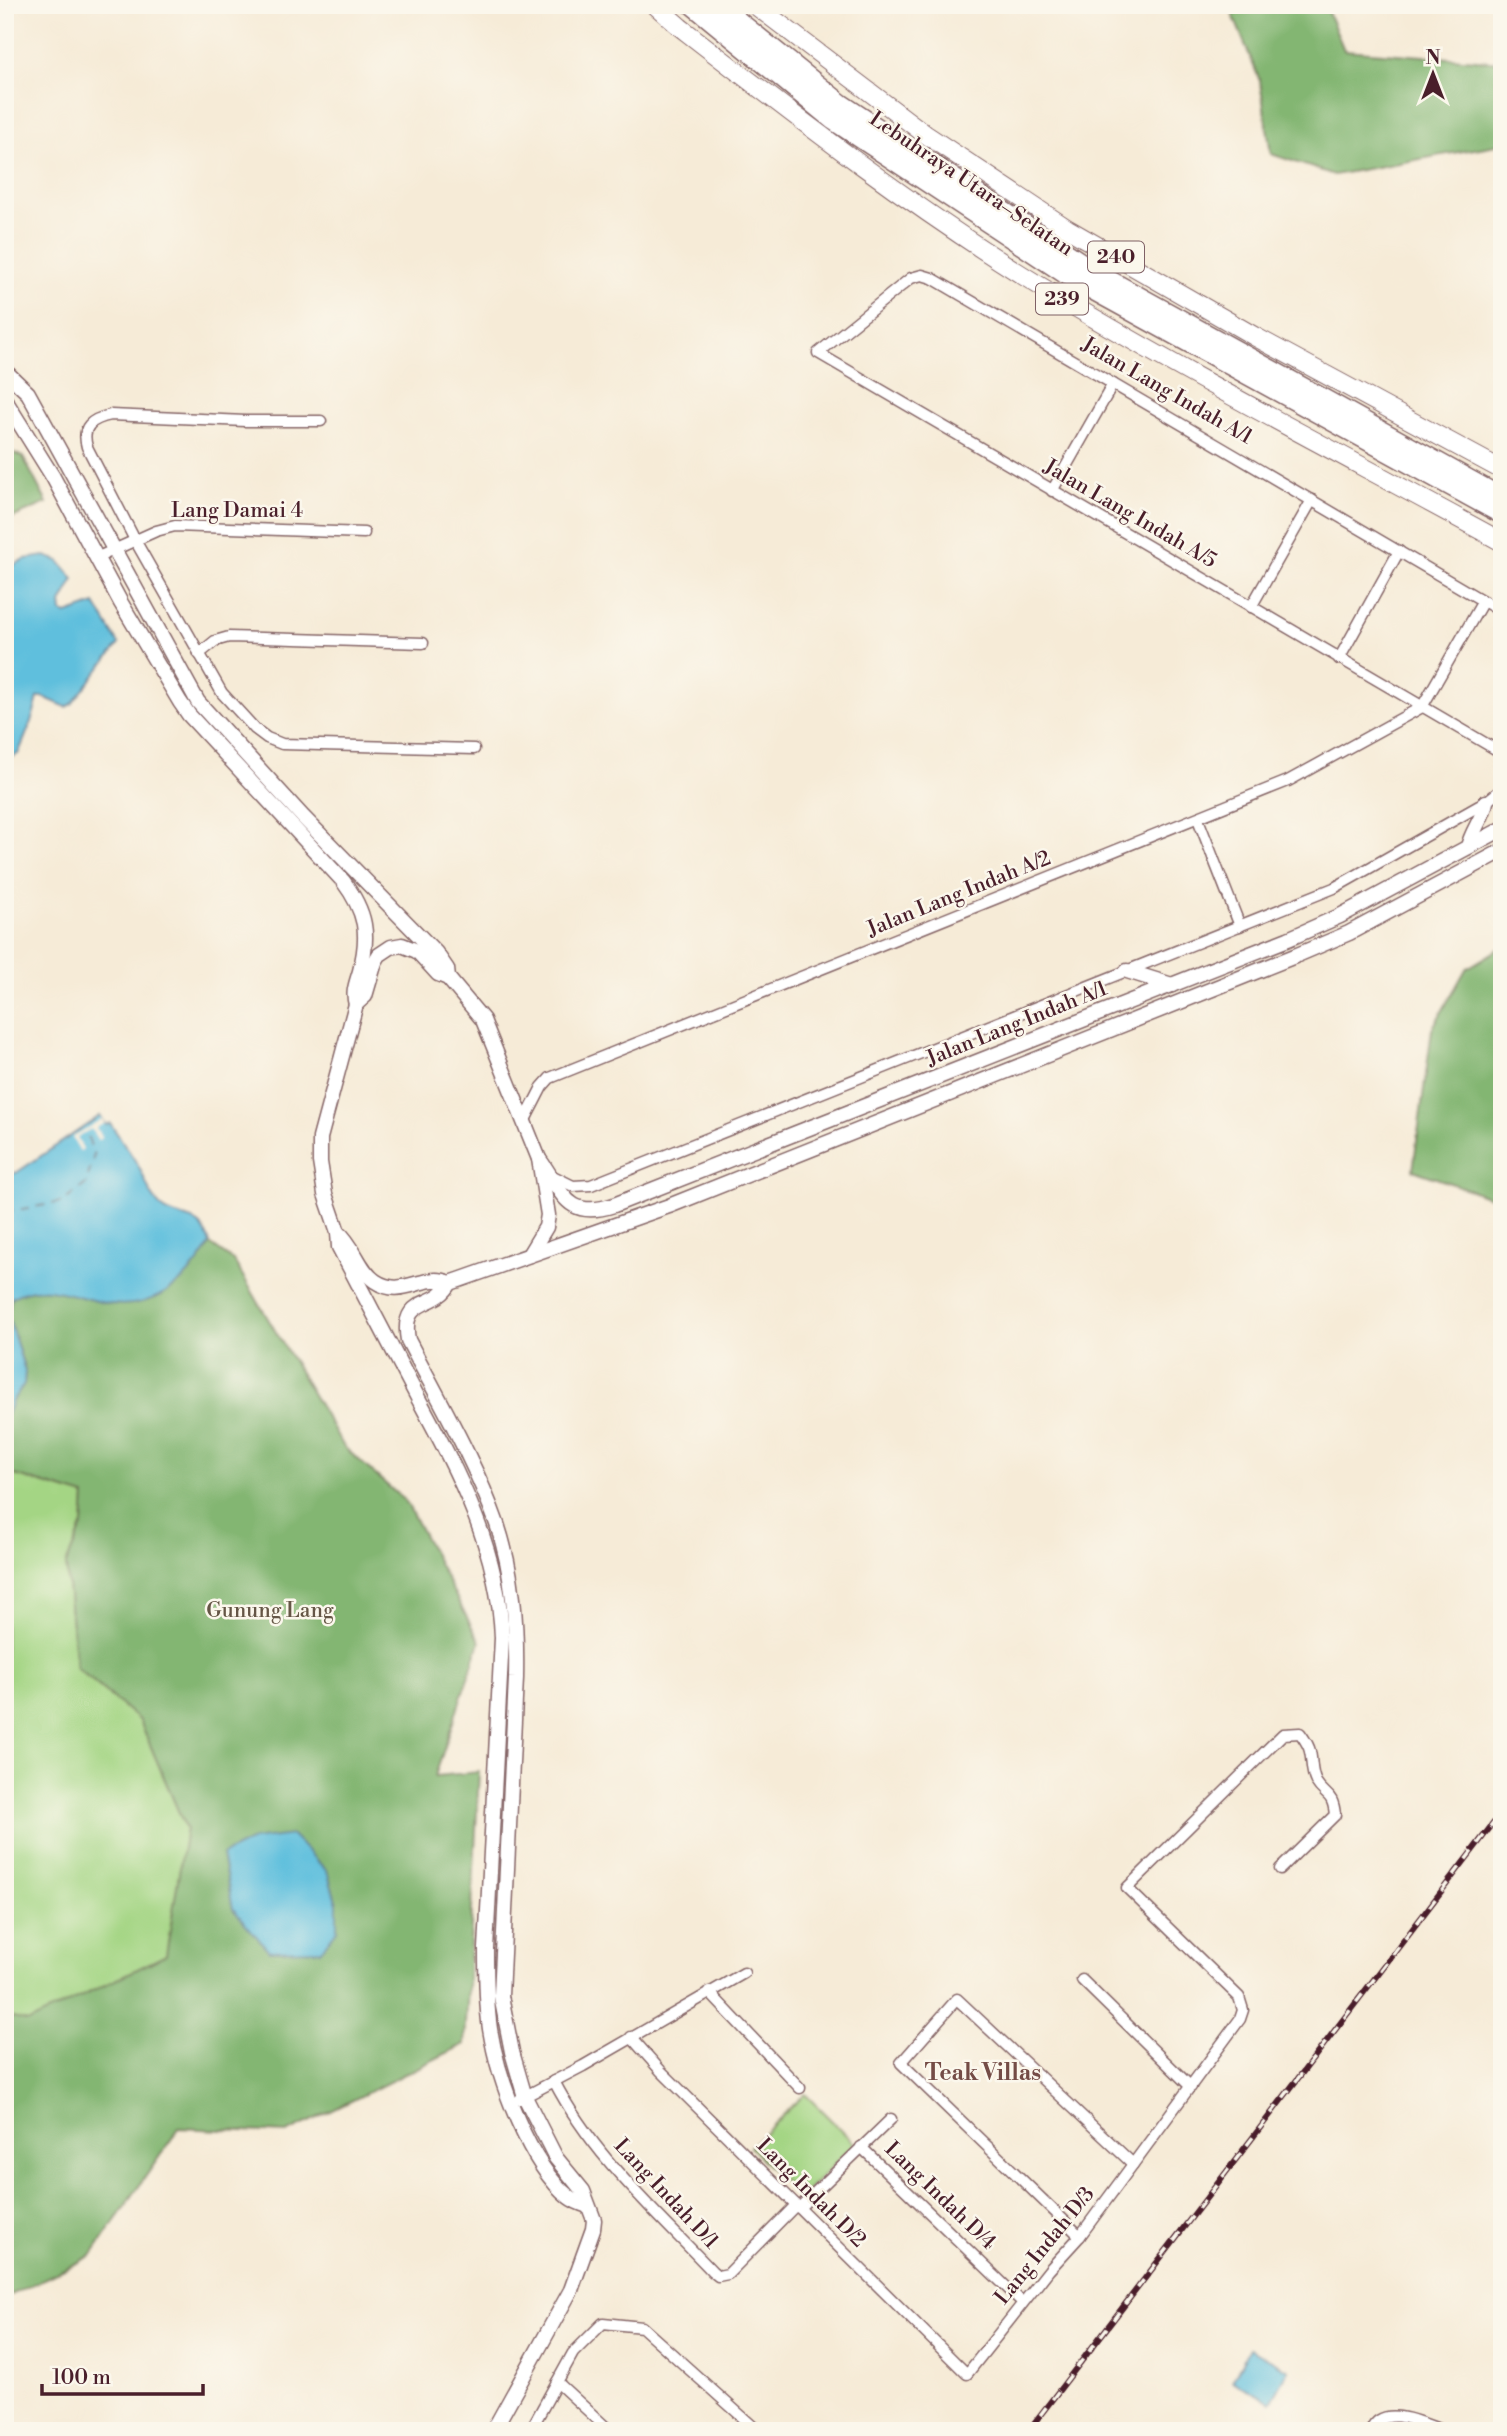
<svg xmlns="http://www.w3.org/2000/svg" width="1507" height="2436" viewBox="0 0 1507 2436" font-family="'Libre Bodoni',serif">
	<style>
		.green { fill: #a4d584; stroke: #777a58; stroke-width: 2 }
		.forest { fill: #83b672; stroke: #666a4e; stroke-width: 2 }
		.water { fill: #5fbfdd; stroke: #546f84; stroke-width: 2 }
		.pier { fill: #f6ebd7 }
		.lines { fill: none; stroke-linecap: round; stroke-linejoin: round }
		.ferry { stroke: #515769; stroke-width: 2; stroke-dasharray: 9 7; stroke-linecap: butt }
		.minor-casing { stroke: #866667; stroke-width: 13 }
		.tertiary-casing { stroke: #866667; stroke-width: 17 }
		.primary-casing { stroke: #866667; stroke-width: 20 }
		.motorway-casing { stroke: #866667; stroke-width: 22 }
		.minor { stroke: #fff; stroke-width: 10 }
		.tertiary { stroke: #fff; stroke-width: 14 }
		.primary { stroke: #fff; stroke-width: 18 }
		.motorway { stroke: #fff; stroke-width: 19 }
		.rail-casing { stroke: #4a1f2b; stroke-width: 6 }
		.rail { stroke: #fbf7ec; stroke-width: 3.5; stroke-dasharray: 10; stroke-linecap: butt }
		.labels { text-anchor: middle; dominant-baseline: central; stroke-width: 5; stroke-linejoin: round; paint-order: stroke }
		.shield { fill: #fbf7ec; stroke: #7f6065; stroke-width: 2 }
		.shield-label { font-size: 19px; font-weight: bold; fill: #4a1f2b }
		.street-label { font-size: 21px; fill: #4a1f2b; stroke: #fbf7ec }
		.park-label { font-size: 21px; fill: #655646; stroke: #fbf7ec }
		.neighbourhood-label { font-size: 23px; font-weight: bold; fill: #744c46; stroke: #fbf7ec }
	</style>
	<rect width="100%" height="100%" fill="#fbf7ec"/>
	<filter id="ink" filterUnits="userSpaceOnUse"><feTurbulence type="fractalNoise" baseFrequency=".0143" numOctaves="2"/><feDisplacementMap in="SourceGraphic" scale="14" xChannelSelector="R" yChannelSelector="G"/><feConvolveMatrix kernelMatrix="1 2 1 2 8 2 1 2 1" color-interpolation-filters="sRGB"/></filter>
	<filter id="wash" filterUnits="userSpaceOnUse"><feTurbulence type="fractalNoise" baseFrequency=".00686" numOctaves="4" result="noise"/><feDisplacementMap in="SourceGraphic" scale="28" xChannelSelector="R" yChannelSelector="G"/><feGaussianBlur stdDeviation="1.57" result="paint"/><feColorMatrix in="noise" values="0 0 0 0 0 0 0 0 0 0 0 0 0 0 0 0 0 1.4 0 .05"/><feComposite in="paint" operator="in"/></filter>
	<g filter="url(#wash)">
		<rect width="100%" height="100%" fill="#f6ebd7"/>
		<!-- green -->
		<g class="green">
			<path d="M5 1472 85 1496 83 1525 66 1564 76 1667 140 1721 186 1829 167 1955 29 2023 5 2016Z"/>
			<path d="M805 2094 855 2144 800 2198 750 2147Z"/>
		</g>
		<!-- forest -->
		<g class="forest">
			<path d="M1229 5H1325L1344 50 1502 62V144L1334 175 1271 154 1260 81Z"/>
			<path d="M5 449 23 457 47 503 5 521Z"/>
			<path d="M1502 947V1201L1413 1170 1432 1029 1466 969Z"/>
			<path d="M210 1244 234 1261 344 1447 406 1502 480 1642 435 1776 479 1772 465 2044 287 2133 179 2128 91 2256 5 2298V2016L29 2022 166 1955 186 1829 140 1721 76 1667 66 1564 83 1525 85 1496 5 1472V1420L12 1401 24 1384 25 1370 8 1316 11 1298C40 1280 75 1294 105 1303L207 1250Z"/>
		</g>
		<!-- water -->
		<g class="water">
			<path d="M45 556 59 561 74 579 61 603 62 612 67 614 95 604 119 644 72 704 66 707 43 697H38C34 716 26 736 18 754L5 760V569L25 559Z"/>
			<path d="M100 1116 106 1125 110 1123C120 1138 131 1153 140 1169 146 1181 150 1197 161 1207 178 1223 200 1209 210 1244 188 1283 152 1312 105 1303 73 1297 42 1279 11 1298L8 1316 25 1371 24 1384 12 1401 5 1420V1172L16 1173Z"/>
			<path d="M292 1835 327 1871 337 1904V1930L321 1950 269 1951 233 1909 222 1855 252 1840Z"/>
			<path d="M1250 2348 1289 2370 1271 2402 1232 2381Z"/>
		</g>
		<!-- pier -->
		<path class="pier" d="M102 1119 105 1123 96 1128 102 1138 98 1140 91 1129 77 1137 83 1149 80 1151 72 1137Z"/>
		<g class="lines">
			<!-- ferry -->
			<path class="ferry" d="M5 1212 63 1202 86 1184 94 1155 86 1132"/>
		</g>
	</g>
	<g filter="url(#ink)">
		<g class="lines">
			<!-- minor casing -->
			<g class="minor-casing">
				<g id="minor">
					<path d="M321 421H245L111 415C92 419 81 426 87 447L136 542 222 693 255 729 267 738 282 744 474 749"/>
					<path d="M1052 491 1113 384"/>
					<path d="M96 558 156 531 175 526 364 533"/>
					<path d="M1251 607 1312 500"/>
					<path d="M1502 612 932 278 922 275 911 278 818 353 1502 753"/>
					<path d="M199 654 215 641 229 637 423 643"/>
					<path d="M1339 659 1399 551"/>
					<path d="M1422 707 1483 601"/>
					<path d="M1198 819 1240 926"/>
					<path d="M524 1122 542 1087 550 1078 1288 781 1422 707"/>
					<path d="M551 1175 573 1186 591 1185 1334 888 1486 802 1502 789"/>
					<path d="M1082 1980 1191 2087"/>
					<path d="M709 1992 800 2088"/>
					<path d="M631 2037 661 2071 967 2374 1049 2270 1080 2236 1240 2019 1243 2010 1239 1997 1127 1888 1283 1734 1300 1733C1303 1737 1307 1743 1309 1748 1313 1759 1310 1771 1316 1782 1325 1797 1333 1792 1335 1815L1280 1869"/>
					<path d="M554 2081C592 2155 655 2211 712 2271L718 2276 728 2274 796 2205"/>
					<path d="M520 2099 583 2066 744 1973"/>
					<path d="M861 2147 1022 2302"/>
					<path d="M799 2208 891 2119"/>
					<path d="M1080 2236 901 2063 957 1999 1133 2164"/>
					<path d="M557 2382 610 2431"/>
					<path d="M530 2431 573 2353 603 2323 642 2327 758 2431"/>
					<path d="M1371 2431C1382 2402 1424 2424 1444 2431"/>
				</g>
			</g>
			<!-- tertiary casing -->
			<g class="tertiary-casing">
				<g id="tertiary">
					<path d="M5 371 28 393 198 702 303 817 436 953 447 969 448 978"/>
					<path d="M5 400 53 477 121 603 180 702 189 715 343 881C366 912 370 934 360 971 357 982 352 992 356 1004L320 1138V1162L325 1194 338 1232 339 1247C365 1297 392 1348 418 1398 459 1474 499 1550 502 1638L486 1949C486 1976 486 2003 490 2029 498 2079 529 2165 569 2197 574 2201 582 2204 588 2206"/>
					<path d="M1468 847C1472 830 1483 819 1486 802"/>
					<path d="M1127 971 1172 985"/>
					<path d="M356 1004 365 996 375 962 379 955 391 947 402 945 417 951 438 974 448 978 483 1020 539 1159 548 1215 546 1227 529 1255"/>
					<path d="M539 1159C563 1191 565 1221 614 1205L1288 939 1340 916 1502 829"/>
					<path d="M338 1232C354 1245 358 1269 375 1281 403 1300 424 1271 450 1283L459 1280 669 1206 1295 956 1349 933 1502 851"/>
					<path d="M450 1283C436 1310 400 1295 408 1340 439 1400 475 1461 497 1524 514 1575 517 1626 516 1678L501 1996 512 2052 525 2097 556 2158 583 2191 594 2220 593 2229 571 2290 493 2431"/>
				</g>
			</g>
			<!-- primary casing -->
			<g class="primary-casing">
				<g id="primary">
					<path d="M655 5 680 27C796 117 914 209 1040 286 1190 377 1347 457 1502 542"/>
					<path d="M755 5 925 134 1068 229 1254 336 1502 470"/>
				</g>
			</g>
			<!-- motorway casing -->
			<g class="motorway-casing">
				<g id="motorway">
					<path d="M693 5 832 119 1075 280 1502 514"/>
					<path d="M718 5 841 104 1098 274 1502 498"/>
				</g>
			</g>
			<!-- minor -->
			<use href="#minor" class="minor"/>
			<!-- tertiary -->
			<use href="#tertiary" class="tertiary"/>
			<!-- primary -->
			<use href="#primary" class="primary"/>
			<!-- motorway -->
			<use href="#motorway" class="motorway"/>
			<!-- rail casing -->
			<g class="rail-casing">
				<path id="rail" d="M1028 2431 1502 1812"/>
			</g>
			<!-- rail -->
			<use href="#rail" class="rail"/>
		</g>
	</g>
	<g class="labels">
		<!-- shield labels -->
		<g class="shield">
			<rect x="1088" y="241.5" width="56" height="31" rx="5"/>
			<rect x="1036" y="283.5" width="52" height="31" rx="5"/>
		</g>
		<g class="shield-label">
			<text x="1116" y="257">240</text>
			<text x="1062" y="299">239</text>
		</g>
		<!-- street labels -->
		<g class="street-label">
			<text transform="translate(971 184) rotate(34)">Lebuhraya Utara–Selatan</text>
			<text transform="translate(1167 391) rotate(30)">Jalan Lang Indah A/1</text>
			<text x="237" y="511">Lang Damai 4</text>
			<text transform="translate(1130 514) rotate(30)">Jalan Lang Indah A/5</text>
			<text transform="translate(959 894) rotate(-22)">Jalan Lang Indah A/2</text>
			<text transform="translate(1017 1024) rotate(-22)">Jalan Lang Indah A/1</text>
			<text transform="translate(811 2193) rotate(45)">Lang Indah D/2</text>
			<text transform="translate(666 2194) rotate(47)">Lang Indah D/1</text>
			<text transform="translate(940 2196) rotate(44)">Lang Indah D/4</text>
			<text transform="translate(1045 2246) rotate(-51)">Lang Indah D/3</text>
		</g>
		<!-- park labels -->
		<g class="park-label">
			<text x="270" y="1611">Gunung Lang</text>
		</g>
		<!-- neighbourhood labels -->
		<g class="neighbourhood-label">
			<text x="983" y="2073">Teak Villas</text>
		</g>
	</g>
	<!-- margin -->
	<rect width="1507" height="2436" fill="none" stroke="#fbf7ec" stroke-width="28"/>
	<!-- north arrow -->
	<g transform="translate(1433 74)" stroke="#fbf7ec" stroke-width="5" paint-order="stroke">
	<path d="M0-5L12 26L0 18L-12 26Z" fill="#4a1f2b"/>
	<text y="-10" font-size="19" font-weight="bold" text-anchor="middle" fill="#4a1f2b">N</text>
	</g>
	<!-- scale -->
	<path d="M42 2384v10h161v-10" fill="none" stroke="#4a1f2b" stroke-width="3.5"/>
	<text x="52" y="2384" font-size="21" fill="#4a1f2b" stroke="#fbf7ec" stroke-width="5" paint-order="stroke">100 m</text>
</svg>
